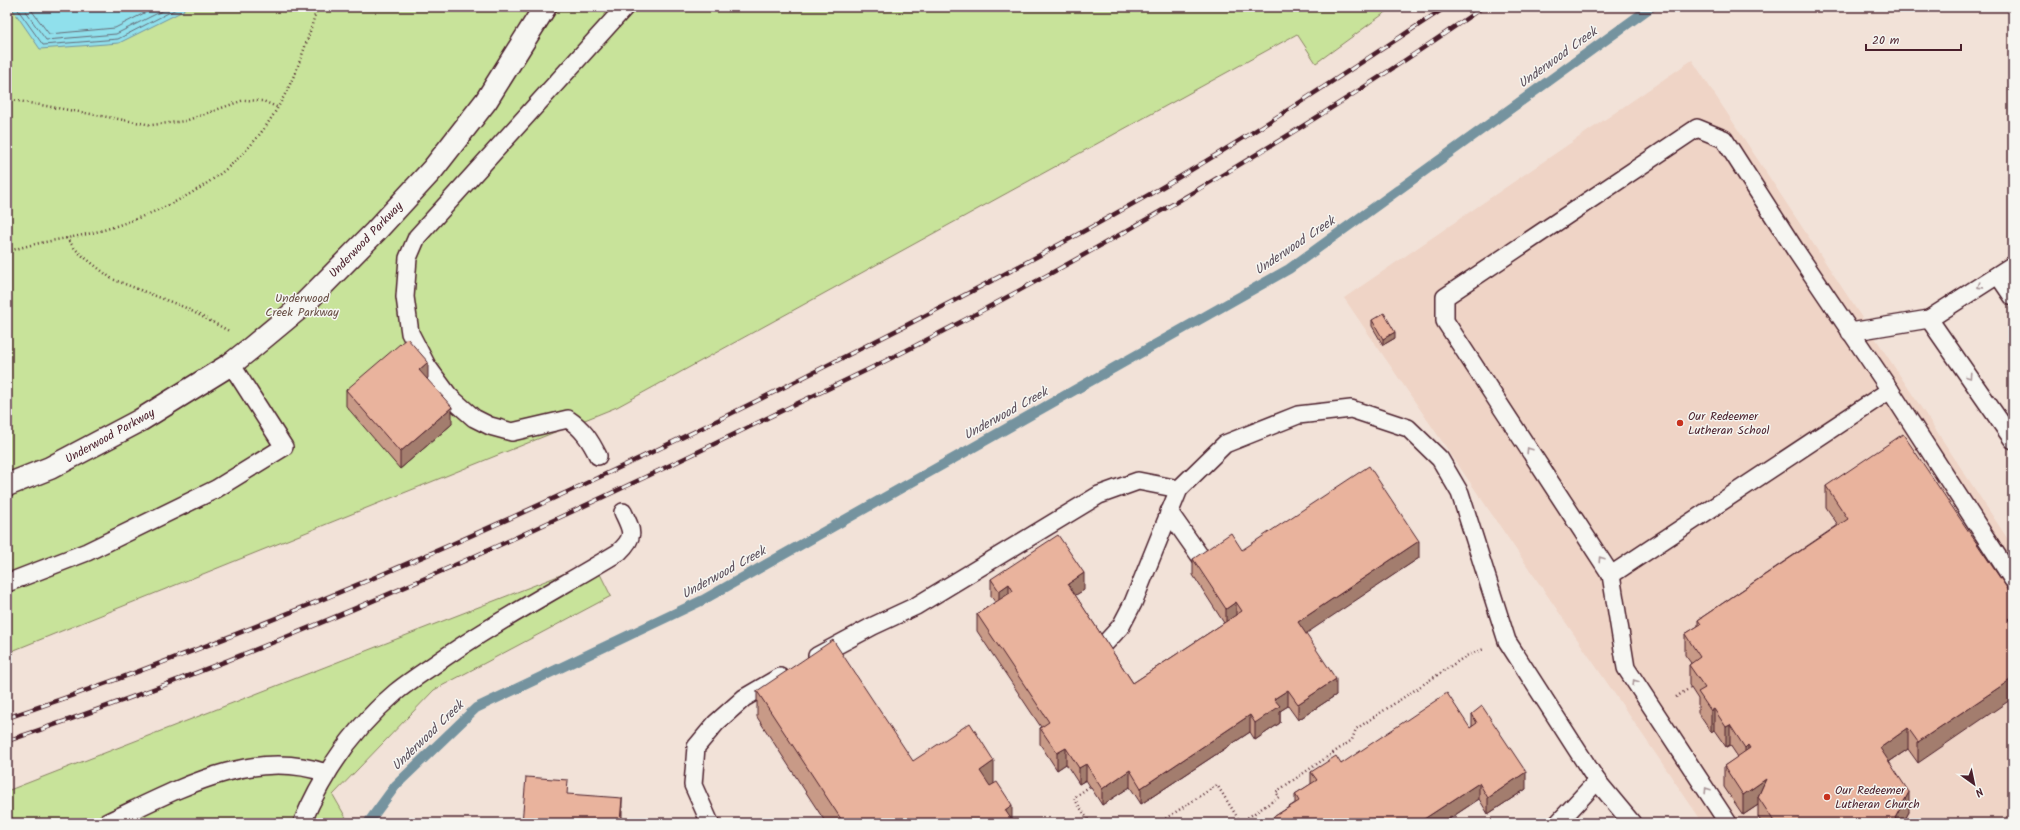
<svg xmlns="http://www.w3.org/2000/svg" width="2020" height="830" viewBox="0 0 2020 830" font-family="Kalam,sans-serif">
	<style>
		.built { fill: #efd4c6 }
		.green { fill: #c8e39a; stroke: #898162 }
		.water { fill: #90e0ec; stroke: #74939f }
		.lines { fill: none; stroke-linecap: round; stroke-linejoin: round }
		.shore { stroke: #666c78; stroke-width: 1 }
		.stream { stroke: #74939f; stroke-width: 10 }
		.lane-casing { stroke: #4a1f2b; stroke-width: 20 }
		.street-casing { stroke: #4a1f2b; stroke-width: 25 }
		.path { stroke: #4a1f2b; stroke-width: 2.5; stroke-dasharray: 1 3; stroke-linecap: butt }
		.lane { stroke: #f6f6f2; stroke-width: 17 }
		.street { stroke: #f6f6f2; stroke-width: 22 }
		.rail-casing { stroke: #4a1f2b; stroke-width: 4.5 }
		.rail { stroke: #f6f6f2; stroke-width: 3; stroke-dasharray: 9; stroke-linecap: butt }
		.wall { fill: #c89a87; stroke: #4a1f2b }
		.shaded-wall { fill: #a37d6e; stroke: #4a1f2b }
		.building { fill: #e9b39d; stroke: #4a1f2b }
		.oneway { stroke: #a99598 }
		.poi-dot { fill: #c8321e; stroke: #f6f6f2; stroke-width: 1.5 }
		.labels { text-anchor: middle; dominant-baseline: central; stroke-width: 3; stroke-linejoin: round; paint-order: stroke }
		.street-label { font-size: 12px; fill: #4a1f2b; stroke: #f6f6f2 }
		.park-label { font-size: 12px; fill: #6a5047; stroke: #f6f6f2 }
		.poi-label { font-size: 12px; fill: #4a1f2b; stroke: #f6f6f2; text-anchor: start }
		.water-label { font-size: 13px; font-style: italic; fill: #5c4f5b; stroke: #f6f6f2 }
	</style>
	<rect width="100%" height="100%" fill="#f2e2d8"/>
	<filter id="ink" filterUnits="userSpaceOnUse"><feTurbulence type="fractalNoise" baseFrequency=".025" numOctaves="2"/><feDisplacementMap in="SourceGraphic" scale="8" xChannelSelector="R" yChannelSelector="G"/><feConvolveMatrix kernelMatrix="1 2 1 2 8 2 1 2 1" color-interpolation-filters="sRGB"/></filter>
	<g filter="url(#ink)">
		<!-- built -->
		<path class="built" d="M1692 60 2013 547V823H1703L1344 298Z"/>
		<!-- green -->
		<g class="green">
			<path d="M7 7H1393L1316 63 1297 34 617 407 7 653Z"/>
			<path d="M594 562 611 596 434 690 333 795 349 823H7V791Z"/>
		</g>
		<!-- water -->
		<path class="water" d="M11 7H185L183 11 119 43 40 49Z"/>
		<g class="lines">
			<!-- shore -->
			<g class="shore">
				<path d="M16 7 43 45 118 39 180 7"/>
				<path d="M22 7 46 40 116 34 170 7"/>
				<path d="M29 7 49 34 115 28 156 7"/>
			</g>
			<!-- stream -->
			<path class="stream" d="M368 823 396 785 476 708 703 600 1289 269 1651 7"/>
			<!-- lane casing -->
			<g class="lane-casing">
				<g id="lane">
					<path d="M2013 265 1929 319 2013 440"/>
					<path d="M1998 275 2013 297"/>
					<path d="M1850 332 1929 319"/>
					<path d="M598 456C590 440 583 429 568 419L512 432 490 426 474 418 449 396 427 366 410 333 405 297 408 258 417 237 625 7"/>
					<path d="M1169 512 1207 566"/>
					<path d="M1611 575 1890 390"/>
					<path d="M7 583 87 552 216 489 284 447 231 364"/>
					<path d="M1100 649 1121 626 1133 603 1179 489 1225 444 1298 415 1351 409 1408 428 1440 459 1460 493 1507 641 1597 781 1632 823"/>
					<path d="M817 656 873 626 916 606 1099 495 1138 481 1179 489"/>
					<path d="M106 823C173 792 251 746 326 773"/>
					<path d="M302 823C323 773 355 727 396 692 407 683 419 675 431 667 491 624 556 590 619 552 636 536 632 531 623 512"/>
					<path d="M710 823 693 785 696 747 716 723 744 698 780 677"/>
					<path d="M1558 823 1597 781"/>
					<path d="M1728 823 1626 668 1611 575 1445 321V297L1697 128 1724 139 1796 251 1890 390 2013 580"/>
				</g>
			</g>
			<!-- street casing -->
			<g class="street-casing">
				<path id="street" d="M7 485 50 468 139 421 231 364 250 349 303 305 375 232 433 169 486 101 545 7"/>
			</g>
			<!-- path -->
			<g class="path">
				<path d="M7 99 152 125 185 121 244 100 263 101 279 108"/>
				<path d="M66 238 79 253 112 279 184 307 229 331"/>
				<path d="M7 252C40 240 76 239 110 228 233 188 284 131 317 7"/>
				<path d="M1676 697 1690 688"/>
				<path d="M1241 822 1279 797 1276 792 1352 740 1356 729 1466 656 1484 649"/>
				<path d="M1090 823 1074 798 1090 786"/>
				<path d="M1159 823 1217 785 1241 823"/>
			</g>
			<!-- lane -->
			<use href="#lane" class="lane"/>
			<!-- street -->
			<use href="#street" class="street"/>
			<!-- rail casing -->
			<g class="rail-casing">
				<g id="rail">
					<path d="M7 718C285 624 555 504 816 371 932 313 1047 253 1159 189 1257 132 1351 69 1446 7"/>
					<path d="M7 741C262 656 508 545 749 427 803 400 859 375 913 347 1109 245 1302 134 1483 7"/>
				</g>
			</g>
			<!-- rail -->
			<use href="#rail" class="rail"/>
		</g>
		<!-- wall -->
		<g class="wall">
			<path d="M1372 320 1395 338 1383 345 1372 326Z"/>
			<path d="M428 378 427 379 452 424 400 469 346 406V390Z"/>
			<path d="M1826 486 2013 597 1918 763 1908 749 1889 762 1909 812 1903 823H1762L1758 817V805L1743 815 1724 787V766L1738 757 1730 745 1726 747 1714 730 1711 732 1698 713V699L1689 685V665L1691 663 1685 655V634L1698 626V620L1838 525 1826 507Z"/>
			<path d="M1242 550 1419 558 1305 633 1336 695 1298 720 1288 706 1280 711V723L1255 740 1250 732 1141 804 1130 787 1102 805 1086 780 1079 784 1066 764 1057 770 1040 744V728L1041 727 977 631V614L995 602 991 596V579L1084 590 1075 595 1133 683 1224 623 1193 575V559Z"/>
			<path d="M757 691 913 761 994 783 1014 823H826L757 717Z"/>
			<path d="M1472 714 1526 789 1488 814 1479 799 1443 823H1272V818L1295 803V794L1311 784V772L1470 728 1472 726Z"/>
		</g>
		<!-- shaded-wall -->
		<g class="shaded-wall">
			<path d="M1395 332V338L1383 345V339Z"/>
			<path d="M428 362V378L419 386V370Z"/>
			<path d="M452 407V424L400 469V452Z"/>
			<path d="M1419 541V558L1298 639V622Z"/>
			<path d="M1084 573V590L1068 600V584Z"/>
			<path d="M1009 584V601L999 607V591Z"/>
			<path d="M1236 602V619L1226 626V609Z"/>
			<path d="M2013 616V636L2008 619Z"/>
			<path d="M2013 678V698L1918 763V742Z"/>
			<path d="M1336 679V695L1298 720V704Z"/>
			<path d="M1288 690V706L1280 711V723L1255 740V723L1274 699Z"/>
			<path d="M1714 709V730L1711 732V711Z"/>
			<path d="M1250 715V732L1141 804V788Z"/>
			<path d="M1730 725V745L1726 747V727Z"/>
			<path d="M1908 728V749L1880 768V748Z"/>
			<path d="M1748 745V766L1745 768V748Z"/>
			<path d="M1066 748V764L1057 770V753Z"/>
			<path d="M994 761V787L980 797V771Z"/>
			<path d="M1086 764V780L1079 784V768Z"/>
			<path d="M1130 770V787L1102 805V789Z"/>
			<path d="M1526 772V789L1488 814V798Z"/>
			<path d="M1766 779 1758 797V805L1743 815V795Z"/>
			<path d="M1479 783V799L1443 823H1418Z"/>
			<path d="M1909 792V812L1903 823H1895V818Z"/>
			<path d="M622 798V823H620Z"/>
			<path d="M1012 805V823L1005 810Z"/>
			<path d="M902 818V823H895Z"/>
		</g>
		<!-- building -->
		<g class="building">
			<path d="M1384 313 1395 332 1383 339 1372 320Z"/>
			<path d="M407 338 428 362 419 370 452 407 400 452 346 390Z"/>
			<path d="M1903 434 2013 597V616L2008 619 2013 627V678L1918 742 1908 728 1880 748 1909 792 1895 818 1898 823H1775L1758 797 1766 779 1743 795 1724 766 1750 748 1748 745 1745 748 1730 725 1726 727 1714 709 1711 711 1698 692 1705 688 1689 665 1700 657 1685 634 1701 624 1698 620 1848 519 1826 486Z"/>
			<path d="M1369 466 1419 541 1298 622 1336 679 1298 704 1288 690 1274 699 1280 706 1255 723 1250 715 1141 788 1130 770 1102 789 1086 764 1079 768 1066 748 1057 753 1040 728 1049 722 977 614 1013 591 1009 584 999 591 991 579 1058 535 1084 573 1068 584 1133 683 1242 611 1236 602 1226 609 1193 559 1231 533 1242 550Z"/>
			<path d="M833 640 913 761 970 723 994 761 980 771 990 786 997 782 1012 805 1005 810 1014 823H906L902 818 895 823H835L841 819 757 691Z"/>
			<path d="M1447 693 1470 728 1477 723 1472 714 1482 706 1526 772 1488 798 1479 783 1418 823H1276L1272 818 1299 801 1295 794 1317 780 1311 772 1336 756 1341 764Z"/>
			<path d="M526 777 568 780 567 794 622 798 620 823H522Z"/>
		</g>
		<!-- one-way arrows -->
		<defs><path id="oneway-chevron" d="M-2-3.5L2.5 0L-2 3.5" fill="none" stroke-width="1.6" stroke-linecap="round" stroke-linejoin="round"/></defs>
		<g class="oneway">
			<use href="#oneway-chevron" transform="translate(1980 286) rotate(147)"/>
			<use href="#oneway-chevron" transform="translate(1969 376) rotate(56)"/>
			<use href="#oneway-chevron" transform="translate(1529 450) rotate(-123)"/>
			<use href="#oneway-chevron" transform="translate(1601 559) rotate(-124)"/>
			<use href="#oneway-chevron" transform="translate(1635 682) rotate(-123)"/>
			<use href="#oneway-chevron" transform="translate(1707 790) rotate(-123)"/>
		</g>
	</g>
	<!-- markers -->
	<g class="poi-dot">
		<circle cx="1680" cy="423" r="4"/>
		<circle cx="1827" cy="797" r="4"/>
	</g>
	<g class="labels">
		<!-- street labels -->
		<g class="street-label">
			<text transform="translate(366 240) rotate(-46)">Underwood Parkway</text>
			<text transform="translate(110 436) rotate(-29)">Underwood Parkway</text>
		</g>
		<!-- park labels -->
		<g class="park-label">
			<text x="302" y="298">Underwood<tspan x="302" dy="14">Creek Parkway</tspan></text>
		</g>
		<!-- poi labels -->
		<g class="poi-label">
			<text x="1688" y="416">Our Redeemer<tspan x="1688" dy="14">Lutheran School</tspan></text>
			<text x="1835" y="790">Our Redeemer<tspan x="1835" dy="14">Lutheran Church</tspan></text>
		</g>
		<!-- water labels -->
		<g class="water-label">
			<text transform="translate(1558 58) rotate(-36)">Underwood Creek</text>
			<text transform="translate(1295 246) rotate(-34)">Underwood Creek</text>
			<text transform="translate(1006 414) rotate(-29)">Underwood Creek</text>
			<text transform="translate(724 573) rotate(-29)">Underwood Creek</text>
			<text transform="translate(428 736) rotate(-44)">Underwood Creek</text>
		</g>
	</g>
	<!-- margin -->
	<rect width="2020" height="830" fill="none" stroke="#f6f6f2" stroke-width="24"/>
	<rect x="12" y="12" width="1996" height="806" fill="none" stroke="#4a1f2b" stroke-width="1.5" filter="url(#ink)"/>
	<!-- north arrow -->
	<g transform="translate(1974 784) rotate(147)" stroke="#f6f6f2" stroke-width="3" paint-order="stroke">
	<path d="M0-3L7 15L0 10L-7 15Z" fill="#4a1f2b"/>
	<text y="-6" font-size="11" font-weight="bold" text-anchor="middle" fill="#4a1f2b">N</text>
	</g>
	<!-- scale -->
	<path d="M1866 44v6h95v-6" fill="none" stroke="#4a1f2b" stroke-width="2"/>
	<text x="1872" y="44" font-size="12" fill="#4a1f2b" stroke="#f6f6f2" stroke-width="3" paint-order="stroke">20 m</text>
</svg>
